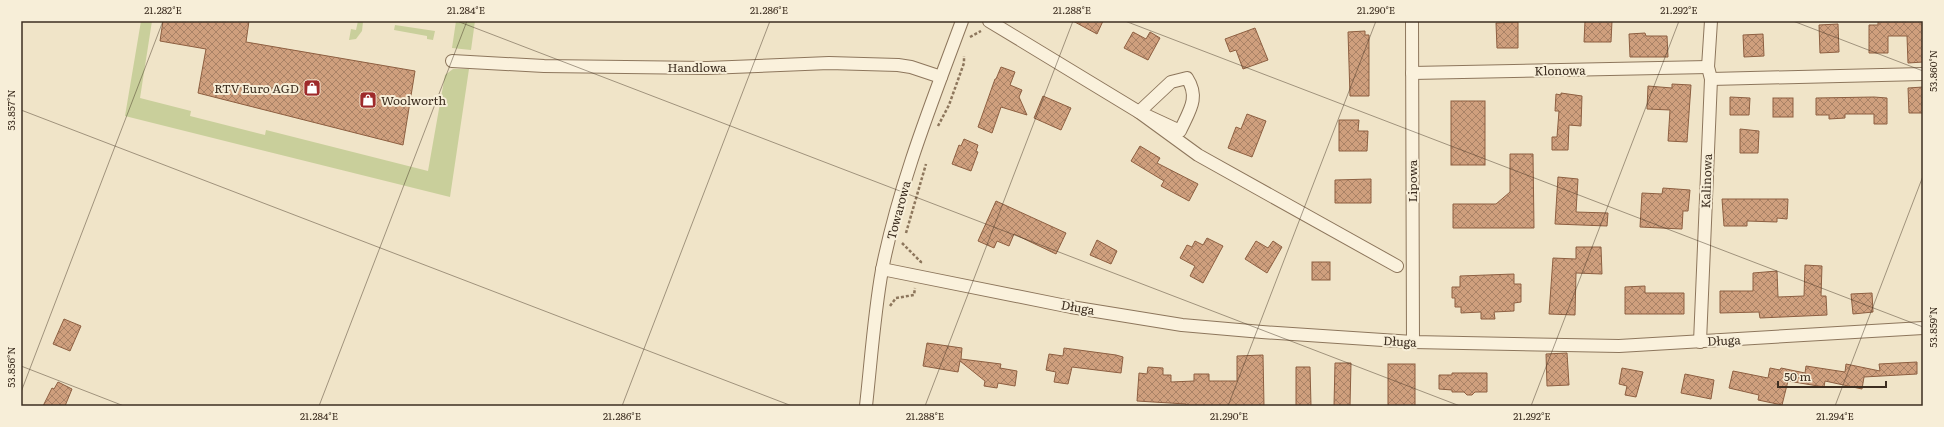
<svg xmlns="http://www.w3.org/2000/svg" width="1944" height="427" viewBox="0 0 1944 427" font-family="Literata,serif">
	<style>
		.grass { fill: #c9cf9b }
		.building { fill: url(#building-cross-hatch); stroke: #8d5f41 }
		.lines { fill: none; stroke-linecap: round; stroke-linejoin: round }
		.street-casing { stroke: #8d765c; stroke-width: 14 }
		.path { stroke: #8d765c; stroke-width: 2.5; stroke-dasharray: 3 2; stroke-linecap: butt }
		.street { stroke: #faf1dc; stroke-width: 12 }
		.ticks { fill: none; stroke: #3d2e20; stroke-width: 1; stroke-opacity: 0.45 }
		.labels { text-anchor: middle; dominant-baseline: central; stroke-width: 4; stroke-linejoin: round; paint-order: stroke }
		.street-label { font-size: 12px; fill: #3d2e20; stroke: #f7eed8 }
		.poi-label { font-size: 12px; fill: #3d2e20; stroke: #f7eed8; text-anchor: end }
		.neatline { fill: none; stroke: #3d2e20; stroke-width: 1.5 }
		.ticks-label { font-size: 10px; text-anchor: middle; fill: #3d2e20 }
	</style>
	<defs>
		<pattern id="building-cross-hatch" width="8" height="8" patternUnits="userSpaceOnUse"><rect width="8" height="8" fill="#cf9f7d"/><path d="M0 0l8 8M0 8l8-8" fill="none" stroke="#a98266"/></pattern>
	</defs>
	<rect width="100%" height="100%" fill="#f0e4c8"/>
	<!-- grass -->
	<g class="grass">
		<path d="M141 21H152L140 98 191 111 190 116 265 135 266 130 428 171 445 75 453 69H469L450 197 125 116Z"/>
		<path d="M358 21 363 22 362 31 356 39 349 40 351 29 356 30Z"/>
		<path d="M456 21H475L471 50 452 48Z"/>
		<path d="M395 25 435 31 433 40 427 39V36L394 30Z"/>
	</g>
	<!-- building -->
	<g class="building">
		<path d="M163 21H249L246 42 415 71 403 145 198 93 206 49 160 41Z"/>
		<path d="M1073 21H1103L1097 34Z"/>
		<path d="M1585 21H1612L1611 42H1584Z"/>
		<path d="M1878 21H1923V62L1908 63 1907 36H1888V53H1869V25H1878Z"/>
		<path d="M1518 22V48H1497L1496 23Z"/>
		<path d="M1838 24 1839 52 1820 53 1819 25Z"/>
		<path d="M1255 28 1268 60 1243 69 1236 50 1230 52 1225 39Z"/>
		<path d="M1365 31V35H1369V96H1350L1348 32Z"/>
		<path d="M1133 32 1146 39 1150 32 1160 38 1148 60 1124 48Z"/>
		<path d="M1645 33 1646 36H1667L1668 57H1630L1629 34Z"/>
		<path d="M1763 34 1764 56 1744 57 1743 35Z"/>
		<path d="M1001 67 1015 72 1010 85 1022 90 1019 97 1027 115 1001 107 992 133 978 127 995 79H996Z"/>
		<path d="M1672 84 1691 85 1687 142 1668 141 1670 110 1647 109 1648 86 1672 88Z"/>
		<path d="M1923 87V113H1909L1908 88Z"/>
		<path d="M1561 93 1582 96 1581 126 1569 125 1568 150H1552V137H1557L1559 111H1555L1556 94 1561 95Z"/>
		<path d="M1043 96 1071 108 1061 130 1034 118Z"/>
		<path d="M1730 97 1750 98 1749 115H1730Z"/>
		<path d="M1874 97 1887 98V124H1874V114H1845V118L1829 119V115H1816V98Z"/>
		<rect x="1773" y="98" width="20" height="19"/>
		<rect x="1451" y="101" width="34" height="64"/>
		<path d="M1247 114 1266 121 1252 157 1228 148 1236 127 1241 129Z"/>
		<path d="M1339 120H1359L1358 131H1368L1367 151H1339Z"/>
		<path d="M1740 129 1759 131 1758 153H1740Z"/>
		<path d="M964 139 978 145 976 151 978 152 971 171 952 164 959 145 961 146Z"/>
		<path d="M1140 146 1160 158 1157 163 1198 184 1189 201 1161 186 1164 181 1131 161Z"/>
		<path d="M1510 154H1533L1534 228H1453V204H1496L1510 192Z"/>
		<path d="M1558 177 1578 179 1576 212 1608 213 1607 226 1555 224Z"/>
		<path d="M1371 179V203H1335V180Z"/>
		<path d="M1663 188 1690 190 1688 211H1683L1682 229 1640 227 1642 193 1662 194Z"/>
		<path d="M1722 199H1788L1787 219 1777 218V222L1747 221V226H1724Z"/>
		<path d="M996 201 1066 233 1056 254 1014 234 1009 246 997 241 994 248 978 241Z"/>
		<path d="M1207 238 1223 246 1203 283 1190 276 1195 266 1180 258 1187 245 1192 247 1195 241 1203 245Z"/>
		<path d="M1097 240 1117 251 1111 264 1090 255Z"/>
		<path d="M1256 241 1268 248 1273 241 1282 247 1267 273 1245 259Z"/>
		<path d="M1576 247H1601L1602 274 1576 273 1575 315 1549 314 1553 258 1576 259Z"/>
		<rect x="1312" y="262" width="18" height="18"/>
		<path d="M1805 265 1822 266 1821 296H1826L1827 315 1760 318 1759 312 1720 313V291H1753V273L1777 271 1778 297 1804 296Z"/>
		<path d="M1514 274V284H1521V302L1514 303V311L1494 312 1495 319H1481V312L1461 313V307H1455V298H1452V287H1460V276Z"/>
		<path d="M1645 286V293H1684V314H1625V287Z"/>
		<path d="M1872 293 1873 312 1853 314 1851 294Z"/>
		<path d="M64 319 81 326 70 351 53 344Z"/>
		<path d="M927 343 962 348 961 359 1001 364 1000 368 1017 371 1015 386 998 383 997 388 984 386 985 381 960 361 958 372 923 366Z"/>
		<path d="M1064 348 1116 355 1123 357 1121 373 1072 367 1068 384 1054 382 1056 372 1046 370 1049 354 1063 356Z"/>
		<path d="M1567 353 1569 385 1547 386 1546 354Z"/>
		<path d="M1263 355 1264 406H1186V404L1137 401 1139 373 1147 374 1148 367 1163 368V375H1171V382L1194 381V374H1209V381H1237V356Z"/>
		<path d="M1917 362V374L1864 377 1862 389 1825 381 1824 387 1788 381 1782 405 1758 400 1759 395 1729 388 1733 371 1768 378 1770 368 1780 370 1781 368 1805 373 1806 366 1845 372 1846 364 1880 371 1879 364Z"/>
		<path d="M1335 363H1351L1350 406H1334Z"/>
		<rect x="1388" y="364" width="27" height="42"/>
		<path d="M1296 367H1310L1311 406H1296Z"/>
		<path d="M1622 368 1643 372 1636 397 1625 395 1627 386 1619 384Z"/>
		<path d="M1452 373H1487V392H1475L1472 395H1467L1464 392H1452V390L1439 389V375H1452Z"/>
		<path d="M1685 374 1714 380 1711 399 1681 393Z"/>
		<path d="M58 382 72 389 65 406H43L52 388 54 389Z"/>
	</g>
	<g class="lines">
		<!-- street casing -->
		<g class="street-casing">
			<g id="street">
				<path d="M989 21 1139 112 1198 155 1397 266"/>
				<path d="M1412 21 1413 342"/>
				<path d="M452 61 544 66 707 68 829 63 898 65 911 67 941 77"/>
				<path d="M1412 73 1708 67"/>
				<path d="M1187 78C1200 98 1189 111 1180 131L1139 112 1171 82Z"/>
				<path d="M1711 79 1923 74"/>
				<path d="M882 269 1071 307 1182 325 1262 332 1413 342 1619 346 1923 328"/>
				<path d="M1700 342 1711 79 1708 67 1711 21"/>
				<path d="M866 406C871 361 874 315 882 270 899 184 932 102 962 21"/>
			</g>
		</g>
		<!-- path -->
		<g class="path">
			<path d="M970 37 981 31"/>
			<path d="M938 126 949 105 964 63V56"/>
			<path d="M906 233 926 164"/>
			<path d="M902 243 921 262 920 264"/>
			<path d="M890 306 896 298 914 295 915 288"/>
		</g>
		<!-- street -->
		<use href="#street" class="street"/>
	</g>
	<!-- ticks -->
	<path class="ticks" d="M457 21 1460 406M1125 21 1923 327M1793 21 1923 71M21 110 792 406M21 366 124 406M21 392 163 21M319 406 467 21M622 406 770 21M925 406 1073 21M1228 406 1376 21M1531 406 1679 21M1835 406 1923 176"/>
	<!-- icons -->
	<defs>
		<g id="shop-square" transform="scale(0.9)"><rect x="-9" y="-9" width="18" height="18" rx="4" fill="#9e2a2b" stroke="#f7eed8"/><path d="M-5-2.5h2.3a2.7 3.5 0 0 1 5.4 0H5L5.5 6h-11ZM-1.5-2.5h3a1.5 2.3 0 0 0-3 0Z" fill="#fff"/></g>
	</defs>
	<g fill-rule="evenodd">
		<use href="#shop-square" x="312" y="88"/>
		<use href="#shop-square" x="368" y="100"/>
	</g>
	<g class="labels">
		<!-- street labels -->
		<g class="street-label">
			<text x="697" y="67">Handlowa</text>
			<text transform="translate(1560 70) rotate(-1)">Klonowa</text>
			<text transform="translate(1412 181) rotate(-90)">Lipowa</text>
			<text transform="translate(1706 181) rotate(-88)">Kalinowa</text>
			<text transform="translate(898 210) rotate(-75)">Towarowa</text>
			<text transform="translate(1078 307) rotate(10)">Długa</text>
			<text transform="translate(1724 340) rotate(-3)">Długa</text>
			<text transform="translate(1400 341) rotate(3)">Długa</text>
		</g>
		<!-- poi labels -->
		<g class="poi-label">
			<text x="299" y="88">RTV Euro AGD</text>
			<text x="381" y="100" text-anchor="start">Woolworth</text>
		</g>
	</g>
	<!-- border -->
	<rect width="1944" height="427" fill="none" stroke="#f7eed8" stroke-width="44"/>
	<!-- scale -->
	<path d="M1778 381v6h108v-6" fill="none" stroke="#3d2e20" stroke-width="2"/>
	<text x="1784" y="381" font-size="12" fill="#3d2e20" stroke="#f7eed8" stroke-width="3" paint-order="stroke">50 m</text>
	<rect x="22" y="22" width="1900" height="383" class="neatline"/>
	<g class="ticks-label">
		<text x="163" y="14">21.282°E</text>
		<text x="466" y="14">21.284°E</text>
		<text x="769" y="14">21.286°E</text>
		<text x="1072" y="14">21.288°E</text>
		<text x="1376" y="14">21.290°E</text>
		<text x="1679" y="14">21.292°E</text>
		<text transform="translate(1933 71) rotate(-90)" y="4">53.860°N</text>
		<text transform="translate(11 110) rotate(-90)" y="4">53.857°N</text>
		<text transform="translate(1933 327) rotate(-90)" y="4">53.859°N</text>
		<text transform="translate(11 367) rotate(-90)" y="4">53.856°N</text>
		<text x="319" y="420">21.284°E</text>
		<text x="622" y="420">21.286°E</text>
		<text x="925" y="420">21.288°E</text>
		<text x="1229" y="420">21.290°E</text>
		<text x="1532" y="420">21.292°E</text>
		<text x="1835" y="420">21.294°E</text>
	</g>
</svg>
